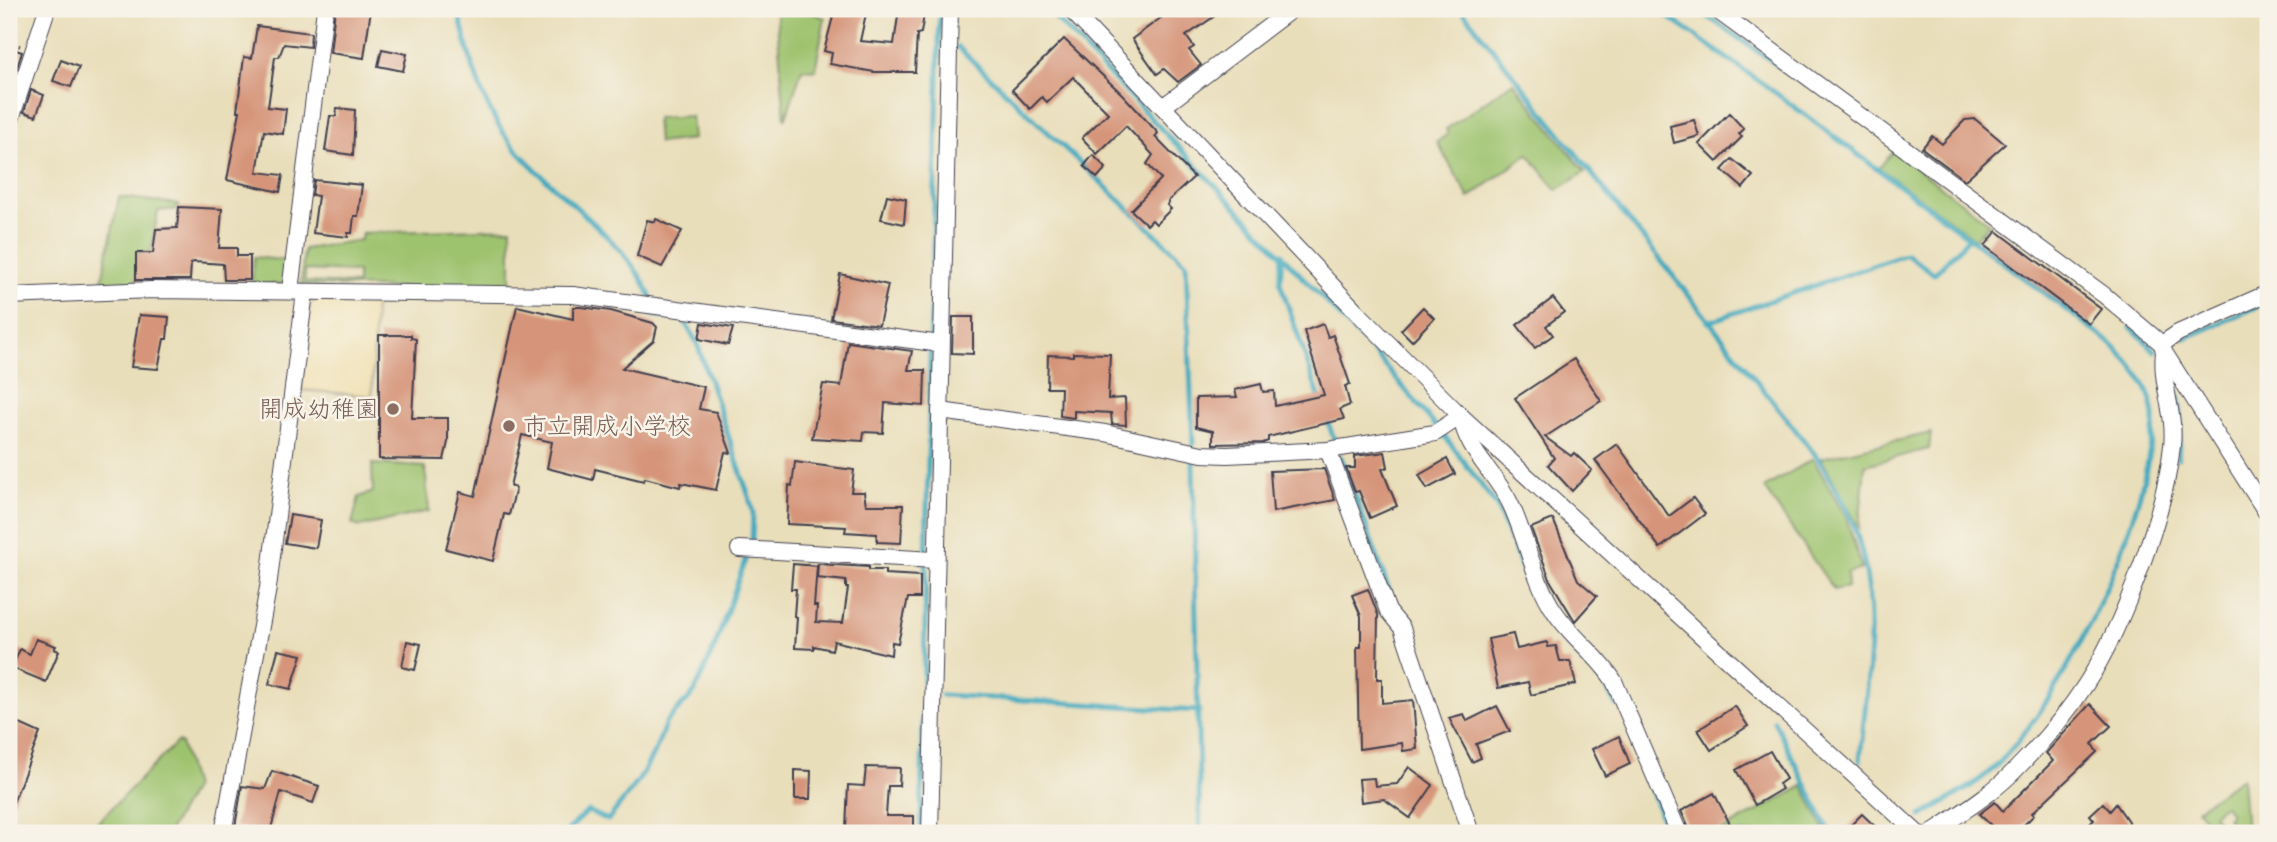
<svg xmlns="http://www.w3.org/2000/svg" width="2277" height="842" viewBox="0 0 2277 842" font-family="'Shantell Sans','Klee One',sans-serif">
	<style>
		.green { fill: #9ec36e; stroke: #607254; stroke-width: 2; fill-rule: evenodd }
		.sand { fill: #eeda9e; stroke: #887e6c; stroke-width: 2 }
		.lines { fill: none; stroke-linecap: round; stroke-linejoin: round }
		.stream { stroke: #3ea9be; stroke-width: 5 }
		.building { fill: #d6957a }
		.street-casing { stroke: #403e4e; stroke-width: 18 }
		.path { stroke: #403e4e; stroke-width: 3.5; stroke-dasharray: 5 5; stroke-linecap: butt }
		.street { stroke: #fff; stroke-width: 16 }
		.education-dot { fill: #8d6e63; stroke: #f7f3e8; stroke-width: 2.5 }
		.labels { text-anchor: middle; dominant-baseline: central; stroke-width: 5; stroke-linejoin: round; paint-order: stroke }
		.education-label { font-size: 24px; fill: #785e54; stroke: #f7f3e8; text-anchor: end }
	</style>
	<rect width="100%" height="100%" fill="#f7f3e8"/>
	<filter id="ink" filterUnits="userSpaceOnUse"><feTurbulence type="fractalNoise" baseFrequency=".0143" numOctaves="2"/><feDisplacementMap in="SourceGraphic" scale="14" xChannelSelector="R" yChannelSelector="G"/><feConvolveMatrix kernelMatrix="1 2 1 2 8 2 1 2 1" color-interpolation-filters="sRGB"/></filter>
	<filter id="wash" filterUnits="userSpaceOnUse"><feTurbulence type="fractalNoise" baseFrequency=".00686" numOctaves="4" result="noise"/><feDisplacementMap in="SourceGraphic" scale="28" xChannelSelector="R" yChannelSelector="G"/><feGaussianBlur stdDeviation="1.57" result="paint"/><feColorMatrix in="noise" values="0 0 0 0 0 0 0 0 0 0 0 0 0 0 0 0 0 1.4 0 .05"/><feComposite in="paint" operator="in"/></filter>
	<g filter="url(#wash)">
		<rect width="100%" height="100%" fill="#e9deba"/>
		<!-- green -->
		<g class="green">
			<path d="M776 9H802L825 18 815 70 802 69 785 120Z"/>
			<path d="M1513 82 1585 172 1557 190 1528 154 1469 198 1437 142 1448 134 1446 129Z"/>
			<path d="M691 116 693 139 658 143 656 118Z"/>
			<path d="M1893 151 1989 223 1975 239 1879 168Z"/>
			<path d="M119 197 179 204 177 209 158 211 151 252H138L136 284 101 285Z"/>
			<path d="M511 228V291L301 285 304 249 361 240 362 233ZM305 270 357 272V284L305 282Z"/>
			<path d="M254 257 290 261 285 284H252Z"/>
			<path d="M1931 433 1929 449 1865 465 1859 528 1821 458Z"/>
			<path d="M1813 459 1846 517 1862 569 1847 573 1848 587 1834 590 1764 488Z"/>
			<path d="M372 464 425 467 429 511 360 527 352 524 359 497 373 492Z"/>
			<path d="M177 742 181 743 194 787 168 833H87Z"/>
			<path d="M2242 778 2246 833H2240L2227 818 2231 814 2224 805 2213 814 2218 821 2211 827 2197 809Z"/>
			<path d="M1803 786 1826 833H1718Z"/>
		</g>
		<!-- sand -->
		<path class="sand" d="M317 297 375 302 372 396 301 390 310 304Z"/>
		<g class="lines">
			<!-- stream -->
			<g class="stream">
				<path d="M458 9C468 54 481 106 511 143 551 193 628 239 651 298"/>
				<path d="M1047 9 1371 349 1450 443 1496 505 1543 619 1604 683 1616 705"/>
				<path d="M1461 9 1817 457C1830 480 1846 503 1855 529 1881 602 1867 684 1860 760"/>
				<path d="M1657 9 1769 88 2108 341C2130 362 2151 384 2154 416 2155 430 2150 446 2148 459 2131 552 2065 693 2000 762 1978 785 1947 800 1921 816"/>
				<path d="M1697 9 1806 85"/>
				<path d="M958 47 1186 263 1193 445"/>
				<path d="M1282 254 1280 283 1321 402"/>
				<path d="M1708 322 1907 254 1934 274 1968 239"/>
				<path d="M2131 327 2155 351"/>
				<path d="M2186 338 2268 302"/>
				<path d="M2178 395 2181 415 2178 458"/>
				<path d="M1326 417 1335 442"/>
				<path d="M953 421 981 424"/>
				<path d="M1341 457 1397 612"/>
				<path d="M1193 459 1200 833"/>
				<path d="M2262 518 2268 527"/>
				<path d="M942 695 1199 711"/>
				<path d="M1774 721 1830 833"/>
				<path d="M1638 756 1668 833"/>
				<path d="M565 833 588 811 608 820 639 780 656 749 666 722 694 693 715 646 752 541 753 513 749 497 697 343 683 319 654 315V313"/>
				<path d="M921 833 930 354 940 9"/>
			</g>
		</g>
		<g id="blocks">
			<!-- building -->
			<g class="building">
				<path d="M335 9H371L364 58 330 53Z"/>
				<path d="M835 9H867L860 41 894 44 899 9H925L921 33 917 34 915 72H874L830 64 832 53 824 51Z"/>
				<path d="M1173 9H1225L1186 36 1194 47 1189 50 1201 65 1178 82 1164 69 1157 74 1132 39Z"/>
				<path d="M257 26 311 33 310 47 284 44 279 57H275L268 107 286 109 283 134 264 131 257 172 283 175 280 192 227 180 240 111H237L244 57 252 58Z"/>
				<path d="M1064 39 1123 95 1158 133 1155 137 1194 177 1169 200 1167 205 1171 209 1156 224 1152 220 1147 225 1131 210 1161 179 1147 164 1153 155 1126 126 1097 154 1082 138 1108 113 1073 77 1047 102 1042 97 1030 109 1012 90Z"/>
				<path d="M9 48 22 52 9 92Z"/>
				<path d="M382 49 407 54 403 71 378 66Z"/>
				<path d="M61 60 79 67 71 87 53 81Z"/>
				<path d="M31 90 44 95 36 116 24 112Z"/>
				<path d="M337 108 355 110 353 155 325 151 330 116H336Z"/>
				<path d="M1729 113 1744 129 1739 134 1742 137 1717 162 1699 144Z"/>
				<path d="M1975 119 2005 144 1965 180 1922 148 1932 136 1942 144 1965 120Z"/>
				<path d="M1694 120 1699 136 1674 143 1670 126Z"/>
				<path d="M1093 155 1106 168 1097 178 1084 166Z"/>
				<path d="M1732 159 1753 176 1743 188 1722 170Z"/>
				<path d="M314 180 362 185 358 216H354L352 233H348V237L313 233 318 196 312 195Z"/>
				<path d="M887 195 906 199 904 224 881 219Z"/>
				<path d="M179 207 222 209 219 248H237V256H250V280H224L223 264 194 262 191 263 190 280H136V253H153L156 229 177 228Z"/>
				<path d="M656 219 682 231 662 267 637 256 647 220 655 222Z"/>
				<path d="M1997 231 2101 309 2089 324 1985 246Z"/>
				<path d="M840 274 888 285 879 325 831 319Z"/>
				<path d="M1553 298 1564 312 1546 326 1553 335 1535 348 1517 325Z"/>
				<path d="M517 306 573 319V307H581L611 311 653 323 657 327 654 340 622 368 704 387 699 409 716 412 731 453 725 452 716 490 681 483 680 487 645 478 644 481 595 469 593 480 547 468 552 442 522 435 510 486 516 488 509 515 504 514 493 561 446 549 460 492 475 496Z"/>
				<path d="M1423 307 1434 318 1412 341 1401 330Z"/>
				<path d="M139 315 169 317 167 339H164L158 369 131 367Z"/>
				<path d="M953 317H973V354L952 353Z"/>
				<path d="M702 323 733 328 728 345 699 339Z"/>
				<path d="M1323 324 1328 337 1333 335 1350 384 1345 386 1350 405 1340 409 1344 419 1268 437V441L1263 443 1213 444V431L1196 427V398L1237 397 1235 390 1261 384 1263 392 1274 391 1275 406 1324 395 1304 331Z"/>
				<path d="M379 335H411V338L416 339 412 418H448V442L444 460 379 459Z"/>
				<path d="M848 342 912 351 908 370H925L924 406 885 403 883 433 864 432 863 441 812 438 823 384 841 386Z"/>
				<path d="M1073 353 1110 354 1108 399 1125 398 1126 425 1112 424 1111 413 1074 411V418L1060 416 1061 388H1047L1048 355 1073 356Z"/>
				<path d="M1574 359 1601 401 1545 437 1571 456 1574 453 1592 470 1572 491 1548 465 1554 458 1515 398Z"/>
				<path d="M1617 444 1669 516 1693 498 1705 514 1660 548 1595 460Z"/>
				<path d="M1385 452 1388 467 1382 469 1397 506 1370 518 1359 491 1355 492 1346 468H1355V456Z"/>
				<path d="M1447 459 1455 474 1427 489 1419 475Z"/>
				<path d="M795 462 854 470 851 492H864L866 505H903L901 543 877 542V534L845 532 846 527 787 524 789 485 792 486Z"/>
				<path d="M1324 469 1335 500 1273 512 1270 471Z"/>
				<path d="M290 515 321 520 316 548 285 543Z"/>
				<path d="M1553 519 1578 580 1597 596 1575 621 1551 582 1531 528Z"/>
				<path d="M793 564 817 566 814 606H817L816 622 843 623 848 588H846V581L817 578 818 564 869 567V570H885V574L920 576V598H908L898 643 892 642 891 655 834 641 832 650 814 646V649L795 648 797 617 794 616 796 589H791Z"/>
				<path d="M1368 589 1378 615 1377 679H1382V703L1413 700 1417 749 1403 751 1402 743 1359 749 1357 647H1361V616L1352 595Z"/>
				<path d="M1513 634 1517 649 1547 642 1548 647 1556 646 1560 661H1570L1576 684 1531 695 1528 682 1498 688 1488 639Z"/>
				<path d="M36 639 56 646 54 649 59 651 46 682 12 668 20 649 30 654Z"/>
				<path d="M407 641 421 644 415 670 402 667Z"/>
				<path d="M278 650 302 655 291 689 269 684Z"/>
				<path d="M2090 704 2111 726 2092 744 2097 752 2032 813 2034 815 2016 833H1999L1979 814 1995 802 2003 811 2053 761 2046 753Z"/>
				<path d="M1497 706 1510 731 1476 744 1481 758 1472 762 1449 718 1464 714 1467 721Z"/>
				<path d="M1735 706 1748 726 1711 750 1698 730Z"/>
				<path d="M9 719 40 733 10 811 9 810Z"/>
				<path d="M1619 736 1630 764 1605 776 1592 749Z"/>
				<path d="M1770 751 1786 779 1779 784 1782 789 1755 805 1736 770Z"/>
				<path d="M866 767 900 768 899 786H888L886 816H914V833L846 829 848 785 864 786Z"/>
				<path d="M1409 767 1433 785 1410 818 1384 799 1361 802 1359 779 1374 778 1375 786 1397 784Z"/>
				<path d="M795 770 811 771 810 799H795Z"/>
				<path d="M272 771 319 786 313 803 281 792 270 832 235 827 242 786 265 789Z"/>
				<path d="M1714 793 1730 824 1713 833H1691L1681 811Z"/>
				<path d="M2103 803 2110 811 2116 804 2136 833H2080L2094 820 2090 815Z"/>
				<path d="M1862 814 1882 833H1843Z"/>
			</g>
		</g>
	</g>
	<g filter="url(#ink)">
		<use href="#blocks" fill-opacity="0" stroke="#403e4e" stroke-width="2"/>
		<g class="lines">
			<!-- street casing -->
			<g class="street-casing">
				<g id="street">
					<path d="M1070 9 1359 314 1461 416 1917 833"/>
					<path d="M1715 9 2104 295 2162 344 2164 352 2268 515"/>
					<path d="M1164 106 1292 9"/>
					<path d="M9 125 47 9"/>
					<path d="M290 291 325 9"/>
					<path d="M9 296 152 290 573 295 941 344"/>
					<path d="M2162 344 2178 333 2268 293"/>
					<path d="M940 411 1105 433 1202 454 1227 455 1328 450 1435 433 1461 416"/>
					<path d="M1461 416C1466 451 1495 472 1510 503 1527 538 1533 580 1555 612 1572 638 1598 655 1614 681L1679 833"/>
					<path d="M1328 450 1388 611 1402 628 1471 833"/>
					<path d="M739 549 935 560"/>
					<path d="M223 833 268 588 305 292"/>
					<path d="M930 833 950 9"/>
					<path d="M1931 833C1961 813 1994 793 2019 766 2043 742 2068 712 2086 684 2123 627 2165 513 2172 446 2176 413 2160 384 2164 352"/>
				</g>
			</g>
			<!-- path -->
			<path class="path" d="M9 43 20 46"/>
			<!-- street -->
			<use href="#street" class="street"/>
		</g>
	</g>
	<!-- markers -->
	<g class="education-dot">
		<circle cx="393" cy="409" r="7"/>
		<circle cx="509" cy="426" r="7"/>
	</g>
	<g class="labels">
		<!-- education labels -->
		<g class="education-label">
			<text x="379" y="409">開成幼稚園</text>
			<text x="523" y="426" text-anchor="start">市立開成小学校</text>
		</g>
	</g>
	<!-- margin -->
	<rect width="2277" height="842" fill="none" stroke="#f7f3e8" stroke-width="35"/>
</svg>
